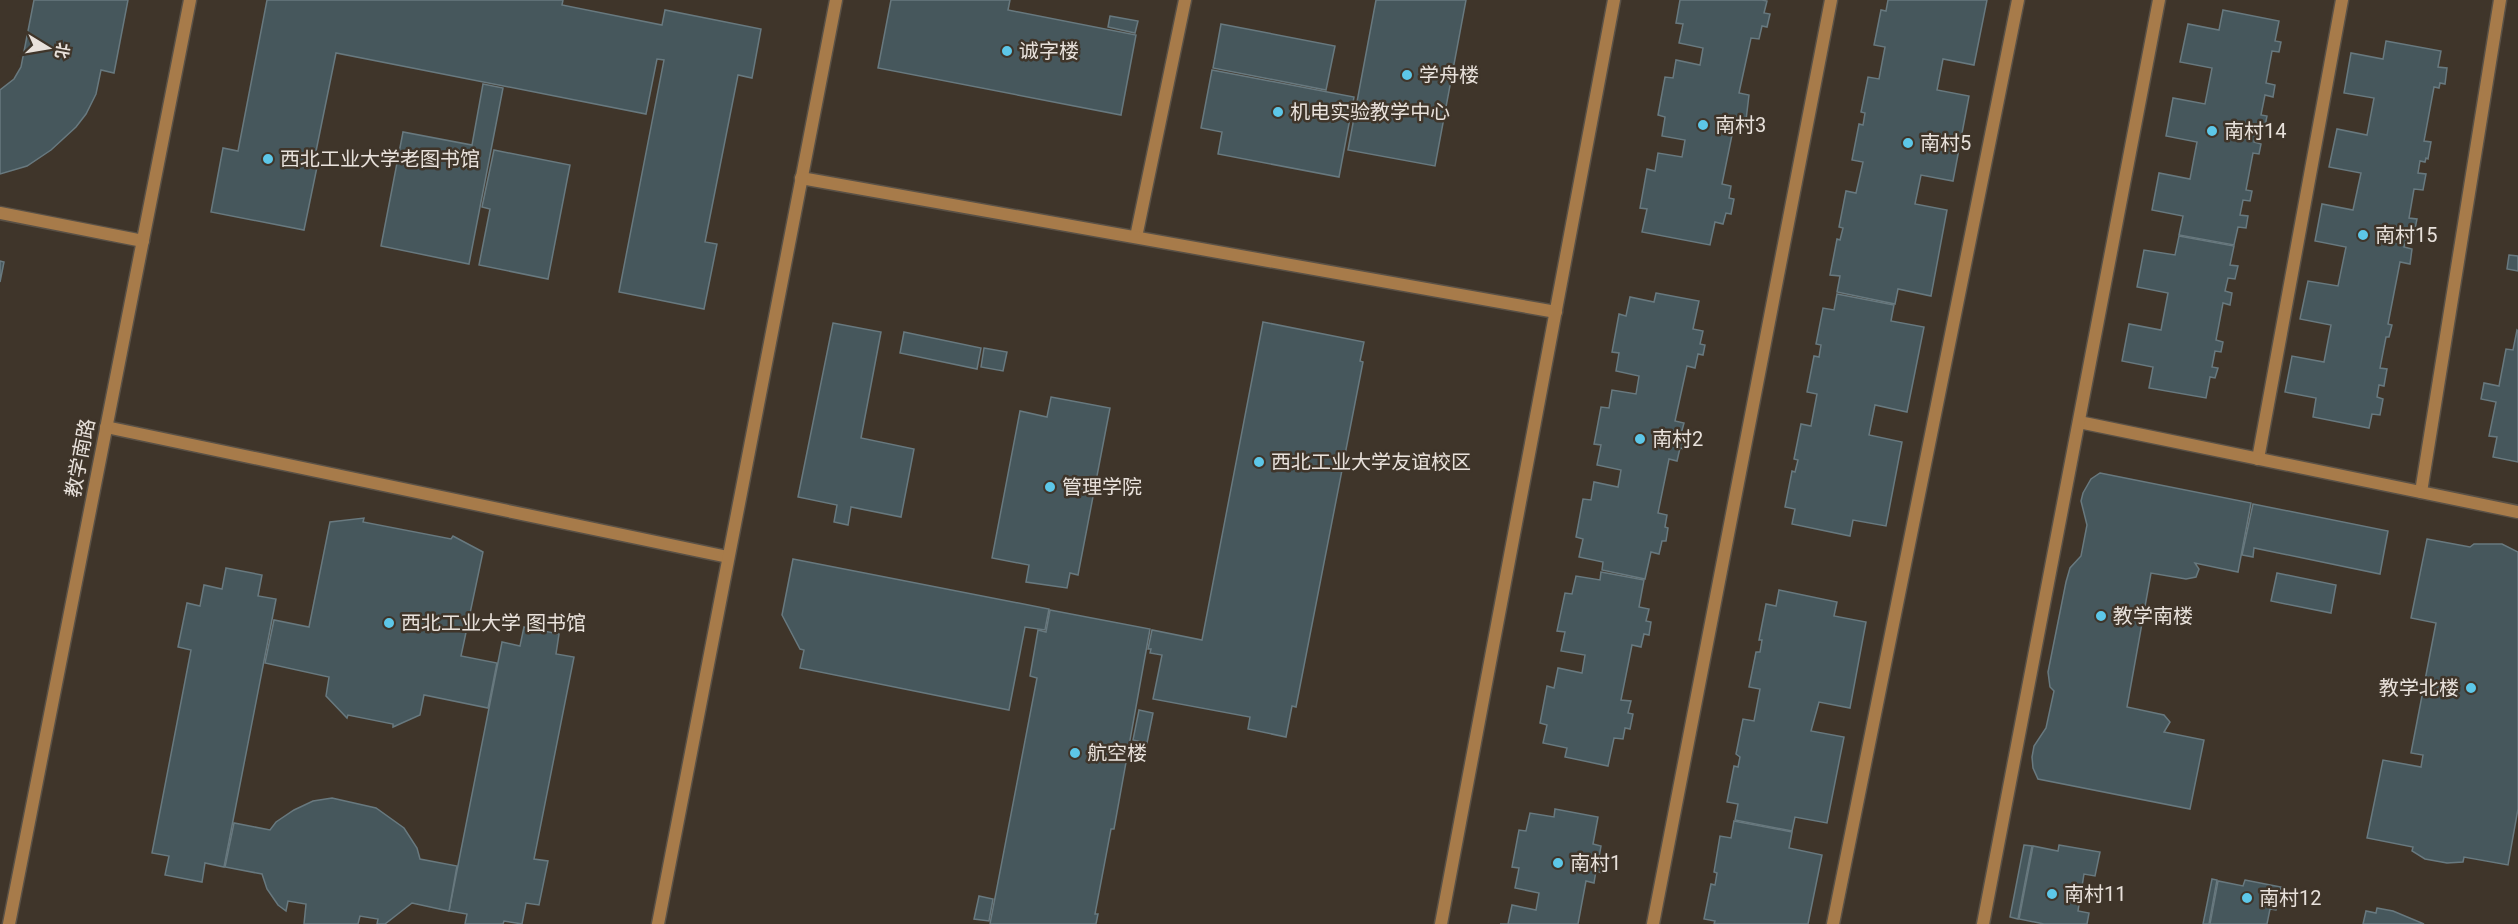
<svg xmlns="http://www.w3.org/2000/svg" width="2518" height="924" viewBox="0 0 2518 924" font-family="Roboto,'Noto Sans SC',sans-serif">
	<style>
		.building { fill: #46575c; stroke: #68797f; stroke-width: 1.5 }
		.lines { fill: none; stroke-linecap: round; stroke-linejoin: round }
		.service-casing { stroke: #5a5146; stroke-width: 15 }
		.minor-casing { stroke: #5a5146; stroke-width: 15 }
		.service { stroke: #a77b4a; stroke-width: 12 }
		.minor { stroke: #a77b4a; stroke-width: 12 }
		.poi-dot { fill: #5dc7e8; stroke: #3f352a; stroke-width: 2 }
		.labels { text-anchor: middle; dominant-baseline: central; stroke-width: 5; stroke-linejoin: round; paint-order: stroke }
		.poi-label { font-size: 20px; fill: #e8e1db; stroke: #3f352a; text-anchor: start }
		.street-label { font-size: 20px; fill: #e8e1db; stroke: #3f352a }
	</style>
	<rect width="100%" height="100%" fill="#3f352a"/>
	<!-- building -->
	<g class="building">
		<path d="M34 0H128L114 73 101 70 96 94 86 114 76 127 51 150 27 166 0 174V90L14 79 21 67Z"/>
		<path d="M267 0H563L562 5 662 25 665 10 761 29 752 78 738 75 705 242 717 244 704 309 619 292 664 60 657 59 646 114 336 53 313 166 317 167 304 230 211 212 223 148 238 151Z"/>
		<path d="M891 0H1010L1008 10 1136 35 1121 115 878 68Z"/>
		<path d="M1376 0H1466L1435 166 1348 150Z"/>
		<path d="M1680 0H1762L1767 1 1764 13 1770 14 1767 27 1762 26 1759 39 1751 38 1739 93 1749 95 1746 120H1744L1741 132 1733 130 1722 184 1731 186 1729 198 1734 199 1731 214 1726 213 1723 224 1715 222 1710 245 1642 232 1647 209 1640 208 1647 169 1655 171 1658 153 1682 157 1685 140 1662 136 1665 117 1658 115 1665 77 1673 78 1676 60 1700 65 1703 48 1679 43 1683 24 1676 23Z"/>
		<path d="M1888 0H1987L1974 65 1943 59 1937 90 1969 96 1953 181 1921 175 1915 204 1947 210 1931 296 1898 289 1895 304 1837 292 1840 276 1830 275 1837 239 1840 240 1843 228 1839 227 1846 191 1856 193 1863 162 1852 160 1859 124 1863 125 1865 113 1861 112 1868 77 1879 79 1885 47 1874 45 1881 10 1886 11Z"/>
		<path d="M2223 10 2279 21 2275 41 2281 42 2279 52 2272 51 2266 83 2275 85 2273 97 2265 95 2261 115 2267 116 2265 126 2258 125 2254 142 2261 144 2259 154 2253 153 2246 190 2252 191 2250 201 2243 200 2240 215 2248 216 2246 228 2238 227 2234 245 2179 235 2183 216 2152 210 2159 173 2190 179 2197 142 2166 136 2173 98 2205 104 2212 68 2180 62 2188 24 2219 30Z"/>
		<path d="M1110 16 1138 21 1135 33 1108 27Z"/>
		<path d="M1221 24 1335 46 1326 90 1213 68Z"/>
		<path d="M2386 41 2441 51 2438 67 2447 68 2445 84 2440 83 2439 88 2434 87 2424 141 2431 142 2428 159 2426 158 2425 162 2420 161 2418 173 2426 174 2423 190 2414 189 2409 218 2417 219 2414 234 2411 233 2410 237 2407 236 2404 247 2412 249 2410 264 2400 262 2388 324 2392 325 2389 337H2386L2380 368 2387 369 2384 386 2379 385 2377 397 2383 399 2380 415 2372 414 2369 428 2313 417 2316 398 2285 392 2292 356 2324 362 2331 325 2300 319 2308 281 2338 286 2346 247 2315 241 2322 204 2353 210 2361 173 2329 167 2337 129 2367 135 2374 98 2344 93 2351 53 2383 59Z"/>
		<path d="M1212 70 1354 97 1339 177 1218 154 1222 132 1201 128Z"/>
		<path d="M483 84 503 88 469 264 381 246 403 132 472 145Z"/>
		<path d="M494 150 570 165 548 279 479 265 490 209 482 207Z"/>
		<path d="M2179 236 2234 246 2230 265 2238 266 2235 279 2228 278 2225 291 2232 293 2230 305 2223 303 2216 340 2223 342 2221 352 2215 351 2212 367 2218 368 2215 378 2210 377 2206 398 2149 388 2153 367 2122 361 2129 324 2161 330 2168 293 2137 287 2144 250 2175 255Z"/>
		<path d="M2509 255 2518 256V271L2507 269Z"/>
		<path d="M0 261 4 262 0 282Z"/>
		<path d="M1656 293 1699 301 1693 329 1703 331 1700 344 1705 345 1703 355 1698 354 1695 368 1687 366 1675 421 1684 423 1681 434 1686 435 1684 449 1680 448 1677 461 1669 459 1658 513 1667 515 1665 527 1668 528 1666 541H1662L1659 554 1651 552 1645 579 1602 570 1603 562 1579 557 1583 539 1576 537 1583 499 1591 500 1594 482 1618 487 1621 470 1597 465 1601 445 1594 444 1601 407 1609 408 1612 390 1636 394 1639 376 1616 371 1619 353 1612 352 1619 314 1626 316 1630 297 1654 302Z"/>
		<path d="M1837 294 1894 305 1891 321 1924 327 1907 412 1875 405 1869 435 1902 442 1886 526 1853 520 1850 536 1792 524 1795 509 1785 507 1792 471 1795 472 1798 460 1794 459 1801 424 1811 426 1817 394 1807 392 1814 356 1819 357 1821 345 1816 344 1823 308 1834 310Z"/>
		<path d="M1263 322 1364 342 1360 361 1363 362 1296 707 1292 706 1286 737 1248 729 1250 717 1153 699 1162 655 1150 653 1151 649H1148L1152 630 1202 640Z"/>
		<path d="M833 323 881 332 861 438 914 449 901 517 851 507 848 525 834 522 837 505 798 497Z"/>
		<path d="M2517 330 2518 331V462L2493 457 2497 437 2489 436 2496 402 2481 399 2484 383 2499 386 2506 349 2513 350Z"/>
		<path d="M904 332 981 348 977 369 900 353Z"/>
		<path d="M984 348 1007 352 1003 371 981 367Z"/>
		<path d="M1051 397 1110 408 1078 575 1070 573 1067 588 1026 582 1029 565 992 558 1020 411 1047 417Z"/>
		<path d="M2100 473 2251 503 2238 572 2195 563 2199 569 2196 577 2186 579 2151 573 2127 707 2164 715 2170 722 2164 732 2204 740 2190 809 2038 779 2033 768 2032 757 2034 746 2046 728 2054 691 2050 687 2048 672 2066 582 2070 568 2081 556 2087 525 2081 501 2083 493 2091 479Z"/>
		<path d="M2253 504 2388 531 2380 574 2254 548 2253 557 2242 555Z"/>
		<path d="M364 518 363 522 451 539 453 536 483 552 461 656 497 663 488 708 424 695 420 715 393 727V724L348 715 347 718 326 696 329 677 265 663 274 620 309 627 330 522Z"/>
		<path d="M2427 539 2470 547 2474 544H2502L2518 552V809L2508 865 2464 857 2463 862 2447 863 2425 859 2412 851 2413 847 2367 838 2383 760 2421 767 2423 755 2411 753 2436 623 2411 618Z"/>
		<path d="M793 559 1049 609 1045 630 1025 627 1009 710 800 668 804 650 800 649 782 615Z"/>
		<path d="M226 568 262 575 258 596 276 599 224 867 205 863 202 882 165 875 169 856 152 853 191 650 178 647 187 603 200 606 204 585 222 589Z"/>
		<path d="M1601 572 1644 580 1639 607 1649 609 1646 621 1651 622 1649 635 1644 634 1641 647 1632 645 1621 700 1631 701 1628 713 1633 714 1630 729 1625 728 1623 739 1614 738 1608 766 1565 757 1567 748 1543 743 1547 725 1540 723 1547 686 1554 688 1558 668 1582 673 1585 655 1561 651 1565 632 1557 631 1565 593 1572 594 1576 576 1600 580Z"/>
		<path d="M2277 573 2336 585 2331 613 2271 601Z"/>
		<path d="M1779 590 1837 602 1834 616 1866 622 1850 708 1819 702 1811 731 1844 737 1827 823 1795 817 1792 831 1735 820 1738 804 1727 802 1734 766 1738 767 1740 757 1736 754 1743 719 1754 721 1760 689 1749 687 1756 652H1760L1762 640H1759L1766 604 1776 606Z"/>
		<path d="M1050 610 1150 629 1114 829H1111L1095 914H1098L1096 924H990L1037 678 1030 676 1038 630 1046 632Z"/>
		<path d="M524 627 559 634 556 654 574 657 534 859 548 861 539 905 526 903 522 924 504 921 503 924H465L467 914 449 911 502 642 520 646Z"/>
		<path d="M1139 710 1153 713 1147 743 1133 740Z"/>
		<path d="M332 798 376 808 404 828 417 848 420 859 457 866 449 911 412 903 385 924H377L378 919 360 916 358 924H304L306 904 288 901 286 911 278 905 267 889 262 874 225 867 234 823 270 830 276 822 294 810 313 801Z"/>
		<path d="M1555 809 1598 817 1593 844 1601 846 1599 857 1605 859 1602 873 1596 871 1594 883 1586 881 1578 924H1500H1508L1512 905 1536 910 1539 893 1515 888 1519 868 1512 867 1519 830 1526 831 1530 813 1554 817Z"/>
		<path d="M1734 821 1792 832 1789 848 1822 855 1808 924H1714L1715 921 1704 919 1711 884 1715 885 1717 873 1714 872 1720 836 1731 838Z"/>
		<path d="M2024 845 2032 846 2018 919 2010 917Z"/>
		<path d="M2059 845 2100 852 2095 876 2084 874 2078 911 2089 913 2087 924H2044L2019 919 2033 846 2058 851Z"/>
		<path d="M2212 879 2217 880 2209 924H2203Z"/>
		<path d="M2245 880 2281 887 2276 910 2270 909 2267 924H2210L2218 881 2243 886Z"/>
		<path d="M979 896 993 899 989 921 974 919Z"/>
		<path d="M2377 908 2393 911 2424 924H2363L2366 911 2376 913Z"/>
	</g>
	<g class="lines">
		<!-- service casing -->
		<g class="service-casing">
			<g id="service">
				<path d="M0 213 143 241"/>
				<path d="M1136 237 1185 0"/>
				<path d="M2258 459 2342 0"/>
				<path d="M2421 492 2500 0"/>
				<path d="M1653 924 1831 0"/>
				<path d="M1833 924 2018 0"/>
			</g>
		</g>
		<!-- minor casing -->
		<g class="minor-casing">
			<g id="minor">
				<path d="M801 178 1556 312"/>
				<path d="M2079 422 2518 512"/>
				<path d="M106 427 728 557"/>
				<path d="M9 924 190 0"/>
				<path d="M658 924 836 0"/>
				<path d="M1441 924 1614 0"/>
				<path d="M1983 924 2159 0"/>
			</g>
		</g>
		<!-- service -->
		<use href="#service" class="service"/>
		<!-- minor -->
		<use href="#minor" class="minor"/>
	</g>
	<!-- markers -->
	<g class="poi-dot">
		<circle cx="1007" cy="51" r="6"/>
		<circle cx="1407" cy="75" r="6"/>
		<circle cx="1278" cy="112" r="6"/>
		<circle cx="1703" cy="125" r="6"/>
		<circle cx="2212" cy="131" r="6"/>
		<circle cx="1908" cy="143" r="6"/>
		<circle cx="268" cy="159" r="6"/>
		<circle cx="2363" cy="235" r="6"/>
		<circle cx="1640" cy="439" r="6"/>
		<circle cx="1259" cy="462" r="6"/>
		<circle cx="1050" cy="487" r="6"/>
		<circle cx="2101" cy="616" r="6"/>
		<circle cx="389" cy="623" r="6"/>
		<circle cx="2471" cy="688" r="6"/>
		<circle cx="1075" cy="753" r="6"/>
		<circle cx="1558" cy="863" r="6"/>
		<circle cx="2052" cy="894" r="6"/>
		<circle cx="2247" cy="898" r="6"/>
	</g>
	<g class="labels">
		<!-- poi labels -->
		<g class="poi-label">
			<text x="1019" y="51">诚字楼</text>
			<text x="1419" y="75">学舟楼</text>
			<text x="1290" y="112">机电实验教学中心</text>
			<text x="1715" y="125">南村3</text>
			<text x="2224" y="131">南村14</text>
			<text x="1920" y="143">南村5</text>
			<text x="280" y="159">西北工业大学老图书馆</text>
			<text x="2375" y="235">南村15</text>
			<text x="1652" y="439">南村2</text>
			<text x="1271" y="462">西北工业大学友谊校区</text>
			<text x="1062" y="487">管理学院</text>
			<text x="2113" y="616">教学南楼</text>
			<text x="401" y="623">西北工业大学 图书馆</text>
			<text x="2459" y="688" text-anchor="end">教学北楼</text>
			<text x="1087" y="753">航空楼</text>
			<text x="1570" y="863">南村1</text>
			<text x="2064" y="894">南村11</text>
			<text x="2259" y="898">南村12</text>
		</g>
		<!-- street labels -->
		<g class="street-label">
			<text transform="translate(80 458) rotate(-79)">教学南路</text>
		</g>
	</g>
	<!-- north arrow -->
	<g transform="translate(48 48) rotate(101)" stroke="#3f352a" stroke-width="4.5" paint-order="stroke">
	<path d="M0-4.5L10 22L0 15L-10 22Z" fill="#e8e1db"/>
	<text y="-9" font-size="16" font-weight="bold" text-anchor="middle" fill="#e8e1db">北</text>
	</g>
</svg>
